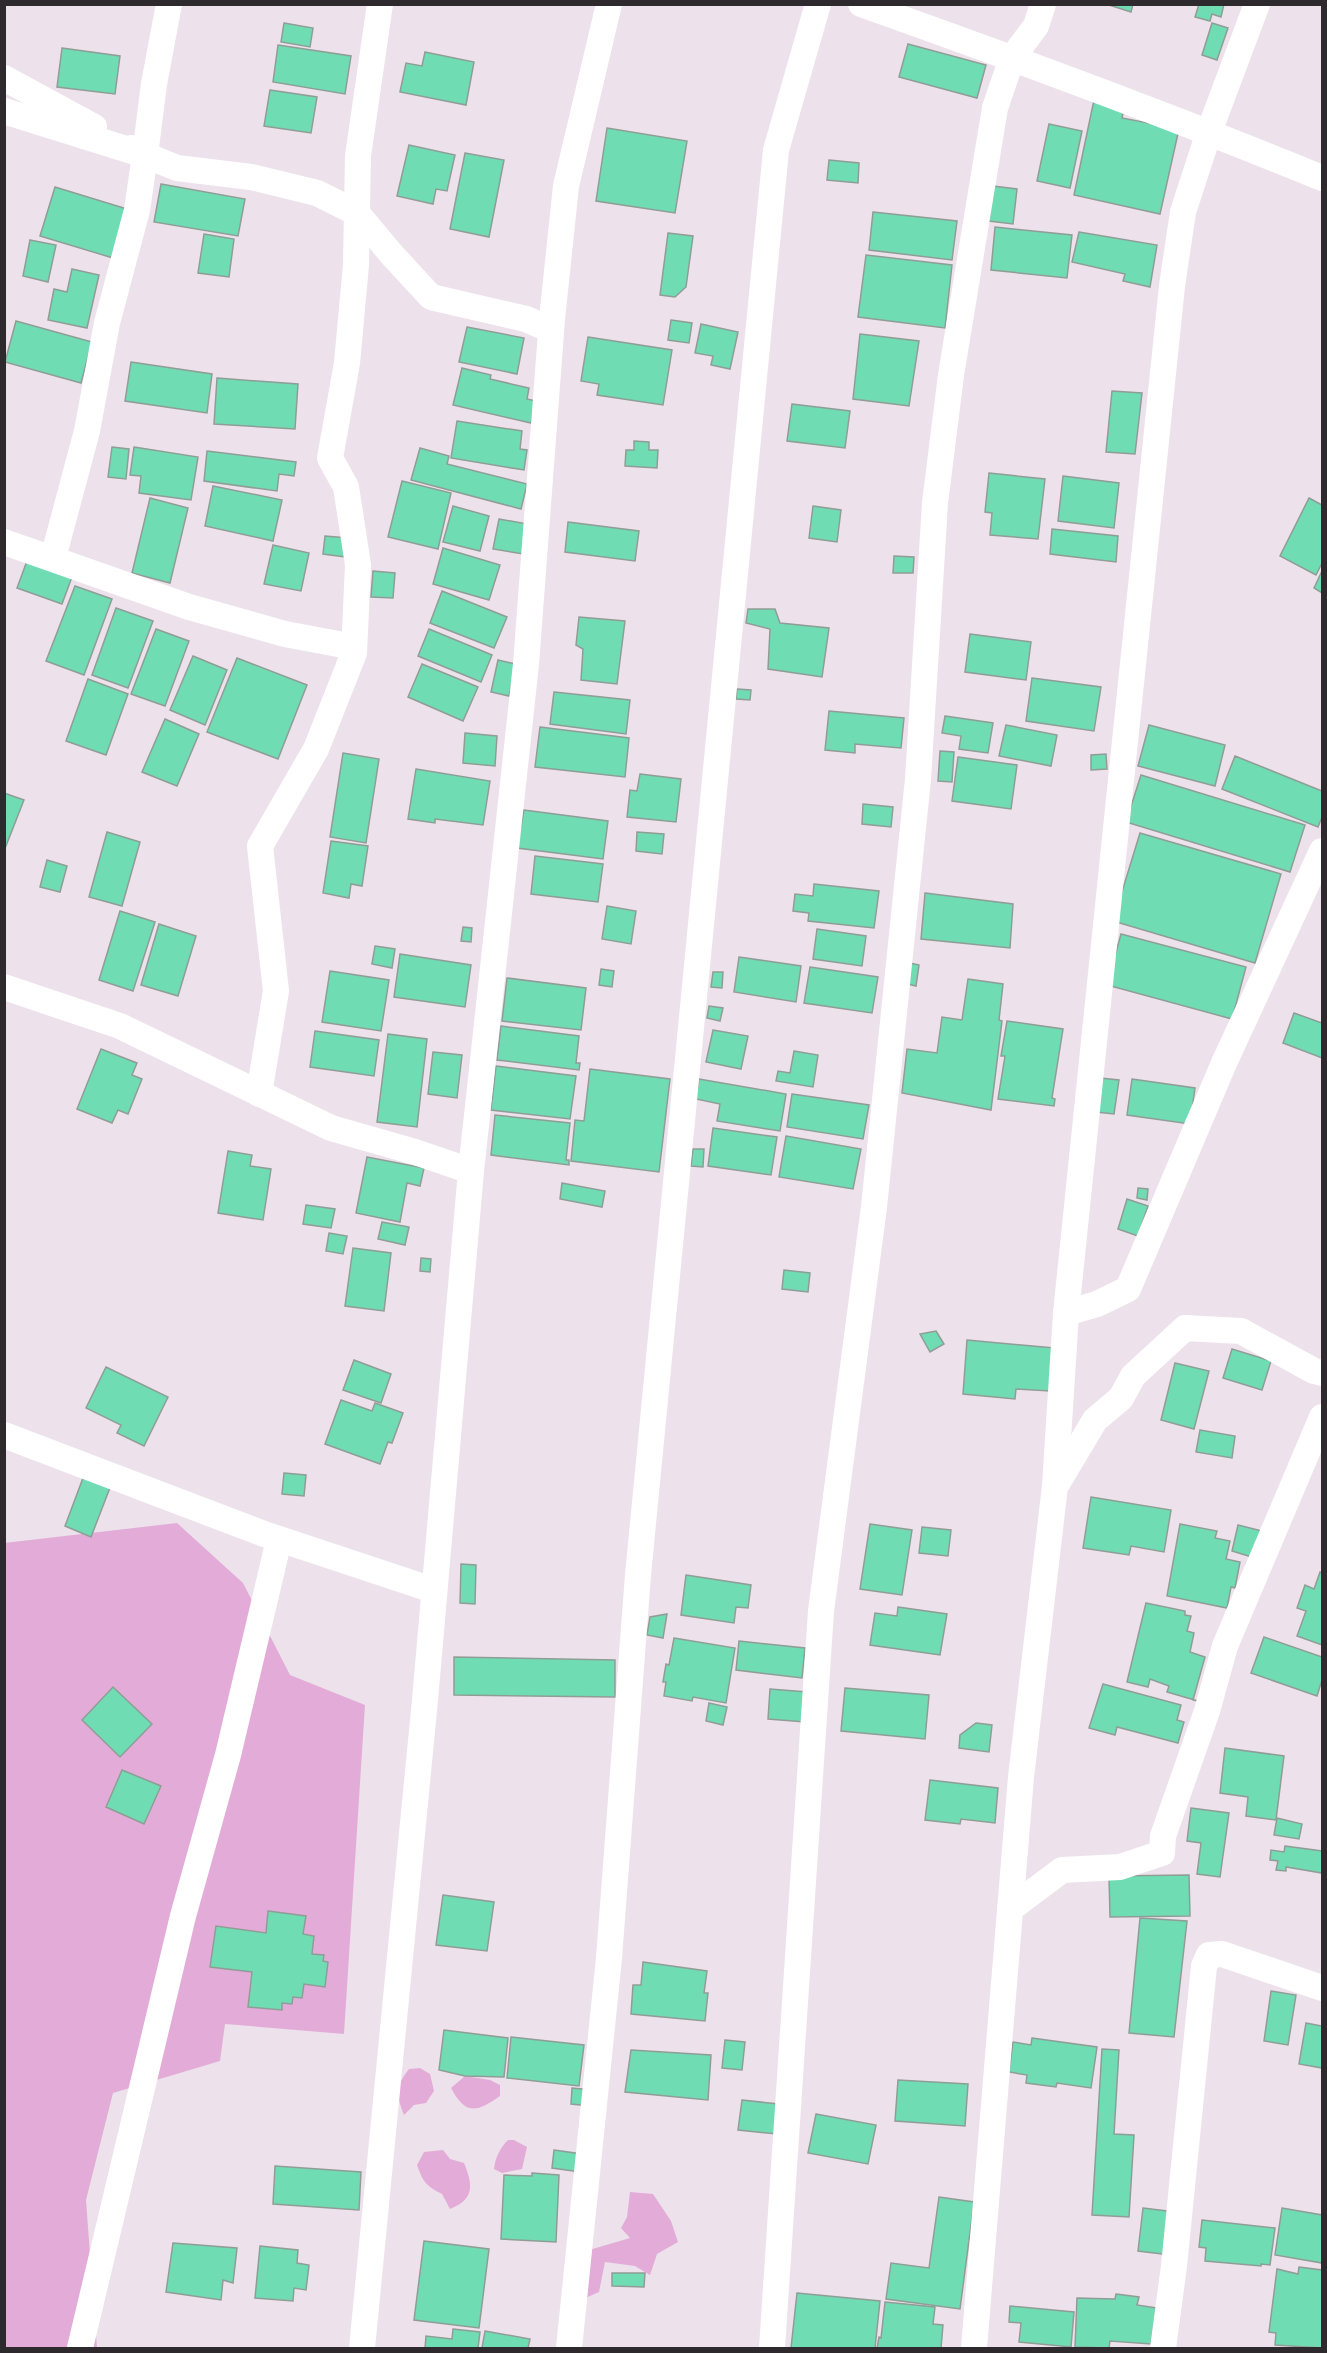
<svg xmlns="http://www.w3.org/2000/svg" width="1327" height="2353" viewBox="0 0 1327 2353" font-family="Arial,sans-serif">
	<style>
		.green { fill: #e3acd8 }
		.building { fill: #6fdcb3; stroke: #909d97; stroke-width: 1.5 }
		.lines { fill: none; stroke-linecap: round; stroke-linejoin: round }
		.street { stroke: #fff; stroke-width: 26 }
	</style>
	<rect width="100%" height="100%" fill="#ede2eb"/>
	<!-- green -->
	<g class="green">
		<path d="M177 1523 243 1583 290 1675 365 1705 344 2034 225 2024 220 2061 113 2093 86 2200 97 2348H5L4 1543Z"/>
		<path d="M420 2068 430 2074 434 2091 426 2103 414 2105 404 2115C396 2094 395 2087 409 2069Z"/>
		<path d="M465 2076 490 2080 500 2085V2096C477 2112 466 2116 451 2088Z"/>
		<path d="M508 2140H514L527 2147 522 2169 502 2173 494 2169C495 2158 500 2148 508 2140Z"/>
		<path d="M443 2150 450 2159 464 2163C473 2185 475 2199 450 2209L442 2194C426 2186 423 2182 417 2165L424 2152Z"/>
		<path d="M630 2192 653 2194 671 2221 678 2242 657 2254 650 2275 635 2266 605 2262 599 2292 574 2303 589 2250 630 2238 621 2228 627 2217Z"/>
	</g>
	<!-- building -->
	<g class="building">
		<path d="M1106 4H1133L1131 12Z"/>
		<path d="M1199 4H1224L1221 17 1212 14 1210 21 1195 17Z"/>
		<path d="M284 23 313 28 310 47 281 42Z"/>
		<path d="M1212 23 1228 28 1217 60 1202 55Z"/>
		<path d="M908 44 986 65 977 98 899 77Z"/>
		<path d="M278 45 351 56 345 94 273 82Z"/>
		<path d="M62 48 120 56 115 94 57 87Z"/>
		<path d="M425 52 474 62 466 105 400 92 406 63 422 66Z"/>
		<path d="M270 90 317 97 311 133 264 126Z"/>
		<path d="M1094 100 1124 108 1122 118 1179 129 1160 214 1074 195Z"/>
		<path d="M1049 124 1082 131 1070 188 1037 181Z"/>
		<path d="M607 128 687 141 675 213 596 201Z"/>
		<path d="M409 145 455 155 447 191 436 189 433 204 397 196Z"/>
		<path d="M465 153 504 160 489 237 450 229Z"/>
		<path d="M829 160 859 163 858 183 827 180Z"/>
		<path d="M161 184 245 199 238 236 154 222Z"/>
		<path d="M993 186 1017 189 1013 224 989 221Z"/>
		<path d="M55 187 127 209 113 258 40 236Z"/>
		<path d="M873 212 957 221 952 260 869 250Z"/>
		<path d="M995 227 1072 235 1067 278 991 270Z"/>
		<path d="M1079 232 1157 245 1150 287 1123 281 1125 274 1072 262Z"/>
		<path d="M668 233 693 236 686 287 675 297 660 295Z"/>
		<path d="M204 234 234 239 229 277 198 273Z"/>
		<path d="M30 240 56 245 48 282 23 276Z"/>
		<path d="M866 255 952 265 945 328 858 317Z"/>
		<path d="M72 269 99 275 87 328 48 320 54 289 67 292Z"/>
		<path d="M671 320 692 323 689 343 668 340Z"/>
		<path d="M16 321 92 342 81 383 5 362Z"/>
		<path d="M701 324 738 332 730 369 711 365 713 356 695 353Z"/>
		<path d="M467 327 524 338 517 374 459 362Z"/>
		<path d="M860 334 919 341 909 406 853 399Z"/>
		<path d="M588 337 672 350 663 405 597 395 599 384 581 381Z"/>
		<path d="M131 362 212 374 207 413 125 401Z"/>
		<path d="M462 368 491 375 490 379 529 388 527 399 536 401 531 423 453 405Z"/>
		<path d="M217 378 298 384 295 429 214 424Z"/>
		<path d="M1112 391 1142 393 1135 454 1106 452Z"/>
		<path d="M792 404 850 411 845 448 787 441Z"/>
		<path d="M457 421 522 431 520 449 527 450 524 470 451 458Z"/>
		<path d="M634 441 649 442V450H658L657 468 625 466 626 450H634Z"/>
		<path d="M112 447 129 449 126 479 108 477Z"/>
		<path d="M134 447 198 457 191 500 139 493 141 476 130 475Z"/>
		<path d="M420 448 449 456 447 464 527 484 521 509 411 480Z"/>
		<path d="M207 451 296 462 294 476 279 474 277 491 204 481Z"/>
		<path d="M989 473 1045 479 1038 539 990 535 992 513 985 512Z"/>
		<path d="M1063 476 1119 483 1114 528 1058 521Z"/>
		<path d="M402 481 451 493 438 549 388 537Z"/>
		<path d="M213 486 282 500 273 541 205 526Z"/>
		<path d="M150 498 188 508 170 583 132 573Z"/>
		<path d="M1309 498 1322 505V563L1316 575 1280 556Z"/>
		<path d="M453 506 489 516 480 551 443 542Z"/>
		<path d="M813 506 841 510 837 542 809 538Z"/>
		<path d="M499 519 528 524 523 554 493 549Z"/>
		<path d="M568 522 639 531 635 561 565 552Z"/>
		<path d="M1052 529 1118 536 1116 562 1050 554Z"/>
		<path d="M325 536 348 538 345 557 323 554Z"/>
		<path d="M273 545 309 553 301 591 264 584Z"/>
		<path d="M443 548 500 565 489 600 433 584Z"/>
		<path d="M894 556 914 557 913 573H893Z"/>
		<path d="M27 561 72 577 62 604 17 588Z"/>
		<path d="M373 571 395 573 393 598 371 597Z"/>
		<path d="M1322 571V593L1314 588Z"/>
		<path d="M75 586 112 599 84 675 46 661Z"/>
		<path d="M442 591 507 617 494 648 430 623Z"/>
		<path d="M116 608 153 621 128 688 92 675Z"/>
		<path d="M748 609H775L780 623 829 628 822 677 768 669 770 629 746 623Z"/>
		<path d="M579 617 625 621 617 684 581 680 583 649 576 645Z"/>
		<path d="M156 629 189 641 165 706 131 694Z"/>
		<path d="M429 629 492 655 481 682 418 656Z"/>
		<path d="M970 634 1031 642 1026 680 965 672Z"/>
		<path d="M193 656 227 670 205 725 170 710Z"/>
		<path d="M237 658 307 685 278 759 207 732Z"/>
		<path d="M498 660 516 664 509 696 491 692Z"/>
		<path d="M422 664 478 687 463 721 408 697Z"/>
		<path d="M1032 678 1101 687 1094 731 1026 721Z"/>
		<path d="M88 679 128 694 106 755 66 741Z"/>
		<path d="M737 689 751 690 750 700 736 699Z"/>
		<path d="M554 692 630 700 626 734 550 724Z"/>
		<path d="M829 711 904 718 901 748 855 744V753L825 750Z"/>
		<path d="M945 716 993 723 988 753 959 749 961 736 942 733Z"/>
		<path d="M165 719 199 734 177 786 142 772Z"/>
		<path d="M1006 725 1057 735 1051 766 999 756Z"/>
		<path d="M1149 725 1225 745 1215 786 1138 766Z"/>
		<path d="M540 727 629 738 625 777 535 767Z"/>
		<path d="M465 733 497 736 495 766 463 763Z"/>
		<path d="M940 751 954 752 952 782 938 781Z"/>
		<path d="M343 753 379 759 366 843 330 837Z"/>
		<path d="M1106 754 1107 769 1091 770V755Z"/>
		<path d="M1235 756 1322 791V817L1318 827 1222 789Z"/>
		<path d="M958 757 1017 765 1011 809 952 801Z"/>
		<path d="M416 769 490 781 483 825 435 819V823L408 819Z"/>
		<path d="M640 774 681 779 676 822 627 817 630 790 637 791Z"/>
		<path d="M1141 775 1305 825 1290 872 1126 822Z"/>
		<path d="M4 793 24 800 4 851Z"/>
		<path d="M863 804 893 807 891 827 862 824Z"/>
		<path d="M524 810 608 821 603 859 517 848Z"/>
		<path d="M107 832 140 842 122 906 89 897Z"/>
		<path d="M637 832 664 834 662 854 636 851Z"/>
		<path d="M1140 833 1281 874 1255 963 1113 921Z"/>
		<path d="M331 841 368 846 362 886 351 884 349 898 323 893Z"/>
		<path d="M535 856 603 864 598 902 531 894Z"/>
		<path d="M47 860 67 866 60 892 40 887Z"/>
		<path d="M814 884 879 891 874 928 808 921 809 913 793 911 795 894 813 896Z"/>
		<path d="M925 893 1013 904 1010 948 921 939Z"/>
		<path d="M607 906 636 911 631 944 602 939Z"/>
		<path d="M120 911 155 922 133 991 99 980Z"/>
		<path d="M159 924 196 936 178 996 141 985Z"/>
		<path d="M463 927 472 928 471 942 461 941Z"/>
		<path d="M817 929 866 936 862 966 813 959Z"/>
		<path d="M1121 934 1246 967 1232 1019 1107 985Z"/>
		<path d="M375 946 395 949 392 968 372 964Z"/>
		<path d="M400 954 471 965 465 1007 394 997Z"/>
		<path d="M739 957 801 966 796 1002 734 992Z"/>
		<path d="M910 963 919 965 916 986 907 984Z"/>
		<path d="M810 967 878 977 872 1013 804 1003Z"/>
		<path d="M601 969 614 971 612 987 599 985Z"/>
		<path d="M330 971 389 980 381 1031 322 1022Z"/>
		<path d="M713 972H723L722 988 711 987Z"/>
		<path d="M507 978 586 988 581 1030 502 1021Z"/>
		<path d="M968 979 1003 984 999 1020 1002 1021 991 1110 902 1093 907 1049 937 1053 942 1017 962 1020Z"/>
		<path d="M709 1006 723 1008 720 1021 707 1018Z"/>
		<path d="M1294 1013 1322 1023V1058L1283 1043Z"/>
		<path d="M1007 1021 1063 1029 1052 1098 1055 1099 1054 1106 998 1099 1005 1056H1001Z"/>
		<path d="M501 1026 579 1036 576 1063H580L579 1070 497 1060Z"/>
		<path d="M713 1030 748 1036 741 1069 706 1062Z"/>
		<path d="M315 1031 379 1040 374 1076 310 1067Z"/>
		<path d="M388 1034 427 1039 417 1127 377 1122Z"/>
		<path d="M101 1049 137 1063 132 1075 142 1079 128 1114 118 1110 112 1123 77 1109Z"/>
		<path d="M794 1051 818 1055 813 1087 776 1081 778 1071 790 1073Z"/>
		<path d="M433 1052 462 1055 457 1098 428 1094Z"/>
		<path d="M496 1066 576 1076 570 1119 491 1110Z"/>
		<path d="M590 1069 670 1079 659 1172 571 1161 575 1120 584 1121Z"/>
		<path d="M1100 1078 1119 1080 1114 1114 1096 1112Z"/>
		<path d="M699 1079 786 1094 780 1131 717 1121 720 1104 696 1099Z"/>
		<path d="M1132 1079 1195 1088 1190 1124 1127 1115Z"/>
		<path d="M792 1094 869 1105 863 1139 787 1127Z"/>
		<path d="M495 1115 570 1123 566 1160H569V1165L491 1155Z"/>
		<path d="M713 1128 777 1137 771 1175 708 1166Z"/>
		<path d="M786 1136 861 1149 853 1189 779 1177Z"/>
		<path d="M693 1149H704L703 1167 691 1166Z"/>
		<path d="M228 1151 252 1155 250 1166 271 1169 263 1220 218 1213Z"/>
		<path d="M367 1157 424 1168 420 1186 407 1183 400 1222 356 1213Z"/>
		<path d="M562 1183 605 1191 602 1207 560 1199Z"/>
		<path d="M1138 1188 1148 1189 1147 1200 1137 1198Z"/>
		<path d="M1127 1199 1148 1206 1138 1236 1118 1229Z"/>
		<path d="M306 1205 335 1209 331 1228 303 1224Z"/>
		<path d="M382 1222 409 1227 405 1245 378 1239Z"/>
		<path d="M329 1233 347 1236 343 1254 326 1251Z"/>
		<path d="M353 1248 391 1253 384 1311 345 1306Z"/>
		<path d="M421 1258 431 1259 430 1272 420 1271Z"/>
		<path d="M784 1270 810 1273 808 1292 782 1289Z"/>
		<path d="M936 1331 944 1344 930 1352 920 1334Z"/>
		<path d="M967 1340 1054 1348 1050 1391 1016 1389 1015 1399 963 1394Z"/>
		<path d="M1232 1349 1271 1361 1262 1390 1223 1378Z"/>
		<path d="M354 1360 391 1374 381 1403 343 1390Z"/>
		<path d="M1175 1363 1209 1371 1194 1429 1161 1420Z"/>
		<path d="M106 1367 168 1397 144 1446 117 1433 121 1425 86 1408Z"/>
		<path d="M341 1400 372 1411 375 1403 403 1413 392 1443 388 1442 380 1464 325 1444Z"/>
		<path d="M1200 1430 1235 1436 1232 1458 1196 1452Z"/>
		<path d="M86 1470 113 1480 91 1537 65 1526Z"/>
		<path d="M284 1473 306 1475 304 1496 282 1494Z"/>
		<path d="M1091 1497 1171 1510 1164 1552 1131 1546 1129 1555 1083 1548Z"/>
		<path d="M870 1524 912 1530 902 1595 860 1589Z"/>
		<path d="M1180 1524 1217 1531 1215 1538 1230 1541 1226 1559 1240 1562 1235 1588 1231 1587 1227 1608 1167 1596Z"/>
		<path d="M1238 1525 1262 1531 1255 1558 1232 1551Z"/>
		<path d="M922 1527 951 1530 948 1556 919 1553Z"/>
		<path d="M461 1564 476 1565 475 1604 460 1603Z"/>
		<path d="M1320 1572 1322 1573V1645L1297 1636 1306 1611 1297 1608 1305 1585 1314 1589Z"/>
		<path d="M686 1575 751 1585 748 1608 736 1607 734 1623 681 1615Z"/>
		<path d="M1146 1603 1185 1611V1615L1191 1616 1187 1631 1194 1633 1190 1652 1205 1657 1193 1700 1198 1701 1167 1692 1169 1686 1150 1679 1148 1687 1127 1682Z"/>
		<path d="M898 1607 947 1614 940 1655 870 1645 875 1613 897 1616Z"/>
		<path d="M667 1614 663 1638 647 1635 650 1617Z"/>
		<path d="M1264 1637 1322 1657V1680L1317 1696 1251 1673Z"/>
		<path d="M674 1638 735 1648 726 1703 693 1697 692 1701 664 1696 666 1682H663L666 1664 669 1665Z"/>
		<path d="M739 1641 805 1648 802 1678 736 1670Z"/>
		<path d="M454 1657 615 1660V1697L454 1695Z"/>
		<path d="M1103 1684 1181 1705 1177 1720 1184 1722 1178 1743 1117 1727 1115 1735 1089 1728Z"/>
		<path d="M113 1687 152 1724 120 1757 82 1720Z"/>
		<path d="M845 1688 929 1695 925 1739 841 1731Z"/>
		<path d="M770 1689 807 1692 805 1722 768 1719Z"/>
		<path d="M709 1703 727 1707 723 1725 706 1721Z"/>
		<path d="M976 1723 992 1725 989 1752 959 1748 960 1735Z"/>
		<path d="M1225 1748 1284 1756 1276 1820 1246 1816 1248 1797 1220 1793Z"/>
		<path d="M122 1770 161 1786 144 1824 106 1807Z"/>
		<path d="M930 1780 998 1788 995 1823 961 1819 960 1824 925 1820Z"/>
		<path d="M1191 1808 1229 1813 1220 1877 1197 1874 1201 1843 1187 1841Z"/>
		<path d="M1277 1818 1302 1824 1299 1839 1274 1835Z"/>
		<path d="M1285 1846 1322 1851V1873L1286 1867V1871L1276 1870 1278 1861 1270 1860 1271 1850 1284 1852Z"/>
		<path d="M1189 1875 1190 1916 1110 1917 1109 1876Z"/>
		<path d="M443 1895 494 1902 487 1951 436 1945Z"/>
		<path d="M268 1911 306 1916 303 1934 314 1936 312 1954 324 1955 323 1961 328 1962 325 1987 304 1984 302 1998 293 1997 292 2004 282 2003V2010L248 2007 252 1972 210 1967 216 1926 266 1933Z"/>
		<path d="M1140 1918 1187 1921 1174 2037 1129 2033Z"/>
		<path d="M643 1962 707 1971 704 1993H708L705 2021 631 2014 633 1985H641Z"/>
		<path d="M1271 1991 1296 1995 1288 2045 1264 2041Z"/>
		<path d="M1306 2023 1322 2026V2068L1299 2064Z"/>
		<path d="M444 2030 508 2038 504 2077 465 2076 439 2070Z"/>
		<path d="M511 2037 584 2045 579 2086 507 2078Z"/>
		<path d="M1032 2038 1097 2047 1091 2088 1057 2083 1056 2087 1026 2083 1027 2075 1009 2072 1013 2042 1031 2045Z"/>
		<path d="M725 2040 745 2042 742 2070 722 2068Z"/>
		<path d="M1102 2049 1119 2050 1114 2134 1134 2135 1129 2217 1092 2215Z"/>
		<path d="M631 2050 711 2055 708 2100 625 2092Z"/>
		<path d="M898 2080 968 2084 965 2126 895 2121Z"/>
		<path d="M572 2088 592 2090 590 2106 571 2104Z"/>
		<path d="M742 2100 779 2104 776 2134 738 2130Z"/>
		<path d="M816 2114 876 2125 868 2164 808 2153Z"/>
		<path d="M554 2150 582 2154 580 2172 552 2168Z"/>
		<path d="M275 2166 361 2172 359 2210 273 2204Z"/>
		<path d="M532 2173 559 2175 556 2242 501 2239 504 2175 532 2176Z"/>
		<path d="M939 2197 974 2202 960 2309 886 2299 891 2263 929 2268Z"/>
		<path d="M1143 2208 1175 2212 1170 2255 1138 2251Z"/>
		<path d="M1282 2208 1322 2215V2263L1275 2255Z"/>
		<path d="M1202 2220 1275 2228 1270 2265 1261 2264V2266L1205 2261 1206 2248 1199 2247Z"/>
		<path d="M424 2241 489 2249 479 2328 414 2320Z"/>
		<path d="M173 2243 237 2248 233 2283 223 2280 221 2300 166 2292Z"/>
		<path d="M260 2246 298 2250 297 2263 309 2265 306 2290 294 2288 293 2301 255 2298Z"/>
		<path d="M1299 2267 1322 2270V2348L1275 2345 1276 2333 1269 2332 1277 2269 1298 2274Z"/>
		<path d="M612 2273H645L644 2287 612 2286Z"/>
		<path d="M797 2293 880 2301 875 2348H791Z"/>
		<path d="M1116 2294 1139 2297 1137 2305 1156 2308 1151 2344 1110 2341 1109 2348 1075 2347 1077 2298 1115 2299Z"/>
		<path d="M885 2302 935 2307 933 2324 943 2325 941 2348H877L879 2337 881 2338Z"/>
		<path d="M1010 2306 1074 2312 1071 2347 1019 2342 1021 2323 1009 2322Z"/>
		<path d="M453 2329 480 2332 478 2348H425L426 2336 452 2339Z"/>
		<path d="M485 2331 530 2339 528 2348H482Z"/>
	</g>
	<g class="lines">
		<!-- street -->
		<g class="street">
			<path d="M861 4C1016 59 1170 116 1322 178"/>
			<path d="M4 78 94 127"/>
			<path d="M4 111 145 155 177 168 251 177 317 193 357 213 393 256 431 297 526 319 551 330"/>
			<path d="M145 155 154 84 169 4"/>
			<path d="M4 542 189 607 285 634 354 647"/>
			<path d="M53 558 87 431 107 323 137 210 145 155 131 148"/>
			<path d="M4 987 120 1026 331 1128 415 1152 471 1171"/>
			<path d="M259 1094 276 991 260 846 316 749 354 653 358 565 346 487 330 458 347 363 356 265 358 156 380 4"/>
			<path d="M1066 1313 1097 1304 1128 1289 1224 1063 1322 851"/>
			<path d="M4 1435 264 1534 433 1590"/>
			<path d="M1058 1482 1095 1420 1121 1398 1133 1376 1185 1328 1241 1331 1314 1371 1322 1373"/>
			<path d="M1010 1909 1062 1870 1120 1867 1162 1853 1163 1836 1207 1711 1225 1646 1322 1417"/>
			<path d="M80 2348 183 1916 228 1755 279 1540"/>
			<path d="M362 2348 425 1700 471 1171 526 664 552 319 566 186 609 4"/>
			<path d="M569 2348 609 1958 638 1575 776 150 818 4"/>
			<path d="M772 2348 821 1611 874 1207 918 779 935 503 951 375 995 108 1012 58 1036 26 1043 4"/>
			<path d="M974 2348 1021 1777 1055 1486 1066 1313 1172 286 1183 212 1209 132 1257 4"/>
			<path d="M1163 2348 1174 2266 1204 1966 1209 1955 1222 1954 1322 1988"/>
		</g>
	</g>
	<!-- border -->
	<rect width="1327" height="2353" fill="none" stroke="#2d292c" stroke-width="12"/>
</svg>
